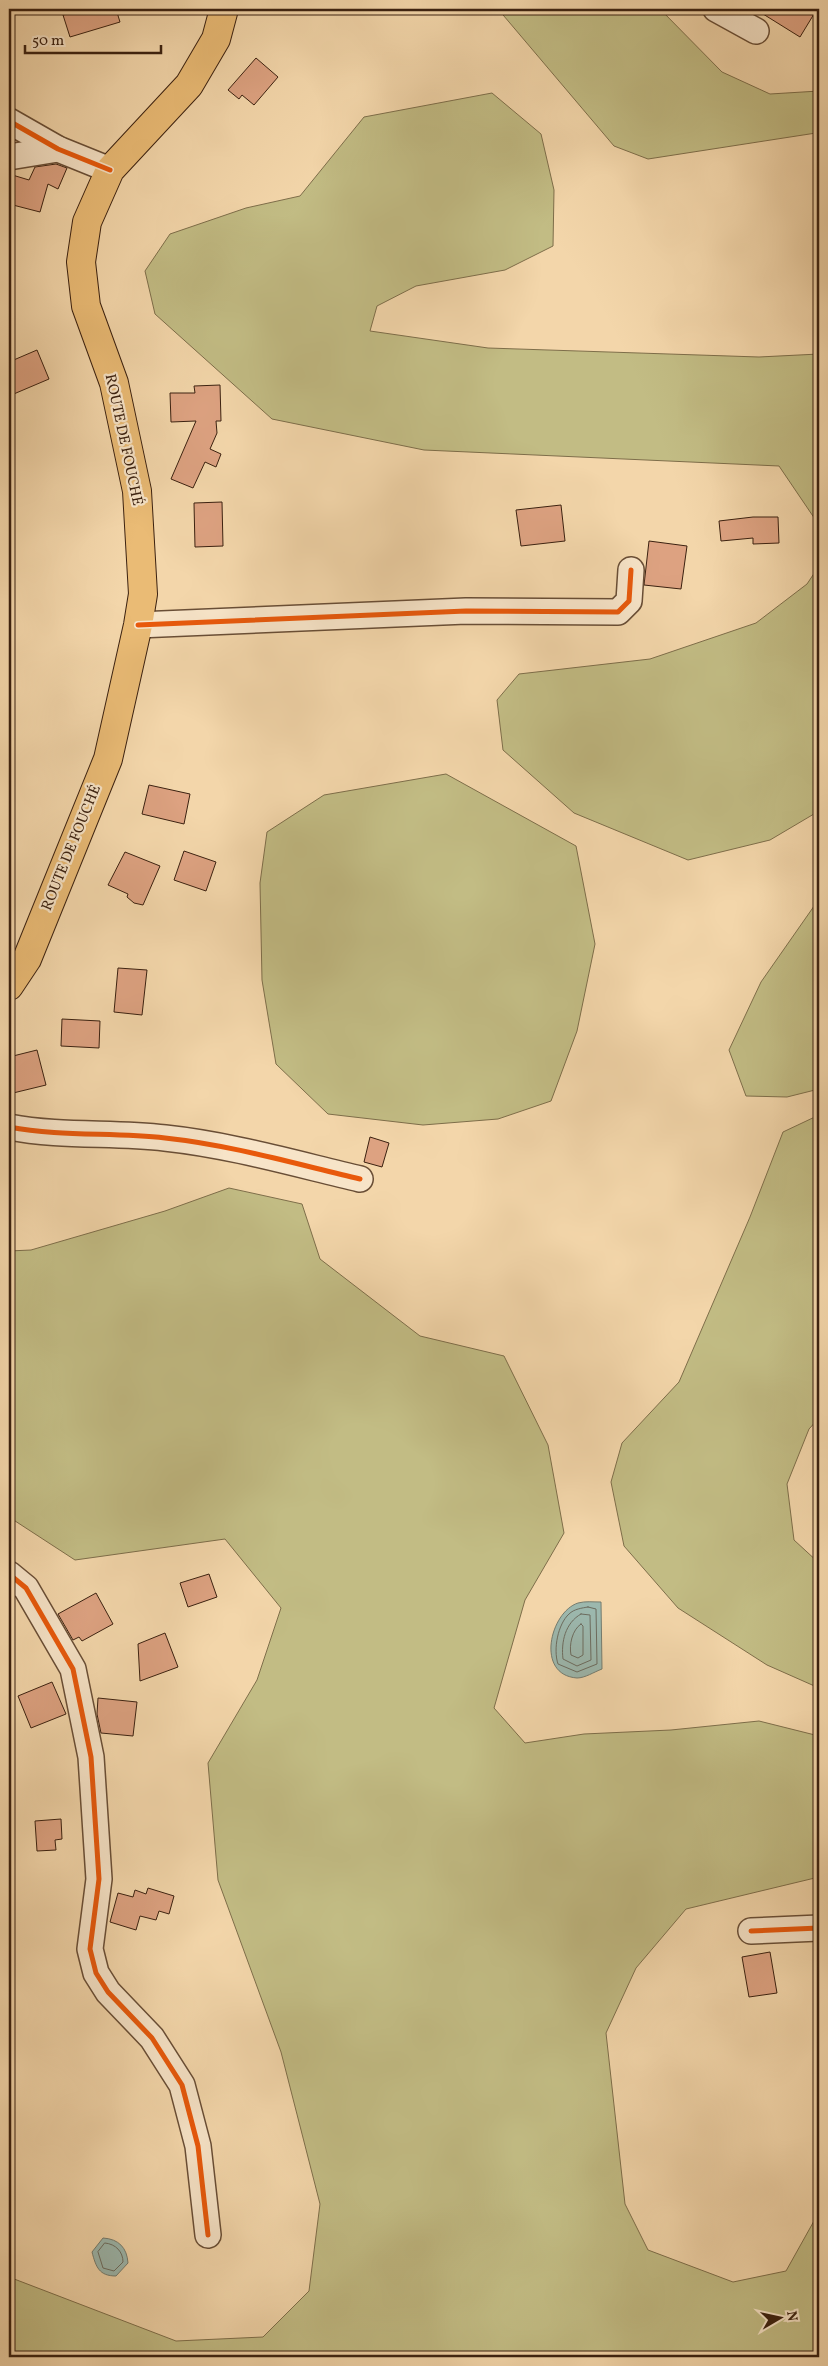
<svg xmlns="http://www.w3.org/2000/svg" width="828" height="2366" viewBox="0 0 828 2366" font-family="Vollkorn,serif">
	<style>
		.green { fill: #c2bc84; stroke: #7e6e4a }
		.water { fill: #9cb8ae; stroke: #757c6f }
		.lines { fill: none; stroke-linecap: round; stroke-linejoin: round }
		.shore { stroke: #6c6c5f; stroke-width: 1 }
		.building { fill: #dda281; stroke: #3b2110 }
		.minor-casing { stroke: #694e36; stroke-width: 28 }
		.major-casing { stroke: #3b2110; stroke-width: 30 }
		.minor { stroke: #f7e4c8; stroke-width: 25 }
		.major { stroke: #eabb75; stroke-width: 28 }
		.cycleway-casing { stroke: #f7e4c8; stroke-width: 8 }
		.cycleway { stroke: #e8590c; stroke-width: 5 }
		.labels { text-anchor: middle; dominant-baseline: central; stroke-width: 4.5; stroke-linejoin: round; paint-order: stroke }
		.street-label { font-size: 15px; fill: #3b2110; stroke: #f7e4c8 }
	</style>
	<rect width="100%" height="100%" fill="#f3d6aa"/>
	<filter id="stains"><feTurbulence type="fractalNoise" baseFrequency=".004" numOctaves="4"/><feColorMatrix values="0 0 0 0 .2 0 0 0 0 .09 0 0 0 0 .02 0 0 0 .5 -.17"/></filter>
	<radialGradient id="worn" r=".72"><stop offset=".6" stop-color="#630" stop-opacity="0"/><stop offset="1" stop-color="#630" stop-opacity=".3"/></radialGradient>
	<!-- green -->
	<g class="green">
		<path d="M498 9H660L722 72 770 94 819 91V135L816 133 648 159 614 146Z"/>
		<path d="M492 93 541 134 554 190 553 246 505 270 416 286 377 306 370 331 488 348 759 357 819 354V525L779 466 424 450 272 419 155 314 145 271 170 234 246 208 300 196 364 117Z"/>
		<path d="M819 566V811L770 840 688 860 574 813 503 750 497 700 519 674 650 659 756 623 807 584Z"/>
		<path d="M446 774 576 846 595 944 577 1031 551 1101 498 1119 423 1125 328 1114 276 1064 262 980 260 883 267 832 324 795Z"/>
		<path d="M819 899V1089L787 1097 746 1096 729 1050 761 982Z"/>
		<path d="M819 1115V1418L809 1429 787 1484 794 1540 819 1563V1688L767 1665 678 1608 624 1546 611 1482 622 1443 679 1382 750 1217 783 1132Z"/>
		<path d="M229 1188 302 1204 320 1259 420 1336 504 1356 548 1445 564 1533 525 1600 494 1708 525 1743 584 1734 671 1730 759 1721 819 1736V1877L686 1909 636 1968 606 2033 625 2204 648 2250 733 2282 786 2271 819 2212V2357H9V2277L176 2341 263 2337 309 2291 320 2204 281 2052 218 1880 208 1763 257 1680 281 1608 225 1539 75 1560 9 1517V1251L31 1250 165 1211Z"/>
	</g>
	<!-- water -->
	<g class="water">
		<path d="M601 1602 602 1669C594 1672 585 1678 577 1678 535 1675 550 1612 578 1603 585 1601 593 1602 601 1602Z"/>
		<path d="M103 2238C119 2239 127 2248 128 2263L116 2276C99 2276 96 2267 92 2252Z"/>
	</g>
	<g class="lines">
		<!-- shore -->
		<g class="shore">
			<path d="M588 1607 596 1609 597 1664 577 1672 558 1664C553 1649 558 1624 569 1614 574 1609 582 1608 588 1607Z"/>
			<path d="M581 1614 590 1615 591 1660 577 1666 563 1659C561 1642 565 1623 581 1614Z"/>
			<path d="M581 1624 583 1626V1655L578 1658 571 1655C569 1645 572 1630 581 1624Z"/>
			<path d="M105 2243C116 2244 123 2252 123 2262L114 2271 103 2268 98 2252Z"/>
		</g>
	</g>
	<!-- building -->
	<g class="building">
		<path d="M65 9H116L120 22 70 37 63 15 67 14Z"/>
		<path d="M755 9H817L800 37Z"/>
		<path d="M256 58 278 77 254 105 242 95 239 99 228 90Z"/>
		<path d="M56 164 67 168 58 189 48 184 40 212 9 204V174L29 180 35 167Z"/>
		<path d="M37 350 49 379 9 396V362Z"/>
		<path d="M220 385 221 421H216L217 433 210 449 221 454 216 467 205 462 193 488 171 479 196 421 171 422 170 393H195L194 386Z"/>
		<path d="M222 502 223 546 195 547 194 503Z"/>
		<path d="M561 505 565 541 521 546 516 510Z"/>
		<path d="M753 517H778L779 543 753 544V538L721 541 719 521Z"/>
		<path d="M649 541 687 546 681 589 644 585Z"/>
		<path d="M149 785 190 794 184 824 142 814Z"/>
		<path d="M184 851 216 862 206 891 174 880Z"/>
		<path d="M125 852 160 866 143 905 134 903 127 897 128 894 108 885Z"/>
		<path d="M118 968 147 970 142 1015 114 1012Z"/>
		<path d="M62 1019 100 1021 99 1048 61 1046Z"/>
		<path d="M37 1050 46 1085 9 1094V1057Z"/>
		<path d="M370 1137 389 1143 382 1167 364 1162Z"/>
		<path d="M209 1574 217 1597 188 1607 180 1583Z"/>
		<path d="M96 1593 113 1624 82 1641 79 1637 73 1640 58 1614Z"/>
		<path d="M165 1633 178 1667 140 1681 138 1644Z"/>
		<path d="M52 1682 66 1714 31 1728 18 1696Z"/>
		<path d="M98 1698 137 1702 133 1736 101 1733 97 1714Z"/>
		<path d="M61 1819 62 1839 55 1840 56 1850 37 1851 35 1821Z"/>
		<path d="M148 1888 174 1896 169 1914 159 1911 156 1920 140 1916 136 1930 110 1922 118 1893 133 1897 135 1890 146 1894Z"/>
		<path d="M770 1952 777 1993 749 1997 742 1957Z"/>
	</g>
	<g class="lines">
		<!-- minor casing -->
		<g class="minor-casing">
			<g id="minor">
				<path d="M716 9 756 31"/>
				<path d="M9 121 58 149 110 170"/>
				<path d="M9 157 58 149"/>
				<path d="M138 625 466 611 618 612 629 601 631 570"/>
				<path d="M9 1127C61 1137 113 1132 165 1138 231 1145 296 1164 360 1179"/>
				<path d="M9 1574 26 1588 73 1669 91 1757 99 1879 90 1949 96 1973 108 1992 152 2038 182 2085 198 2146 208 2235"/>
				<path d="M751 1931 819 1928"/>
			</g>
		</g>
		<!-- major casing -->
		<g class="major-casing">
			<path id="major" d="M9 986 27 959 108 759 138 625 143 594 137 491 114 383 86 306 81 262 87 222 110 170 189 85 216 39 224 9"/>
		</g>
		<!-- minor -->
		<use href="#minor" class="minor"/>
		<!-- major -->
		<use href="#major" class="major"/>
		<!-- cycleway casing -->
		<g class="cycleway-casing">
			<g id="cycleway">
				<path d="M9 121 58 149 110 170"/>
				<path d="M138 625 466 611 618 612 629 601 631 570"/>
				<path d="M9 1127C61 1137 113 1132 165 1138 231 1145 296 1164 360 1179"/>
				<path d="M9 1574 26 1588 73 1669 91 1757 99 1879 90 1949 96 1973 108 1992 152 2038 182 2085 198 2146 208 2235"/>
				<path d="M751 1931 819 1928"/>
			</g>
		</g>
		<!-- cycleway -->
		<use href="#cycleway" class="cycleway"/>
	</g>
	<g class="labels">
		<!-- street labels -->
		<g class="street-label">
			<text transform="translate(123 440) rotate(78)">ROUTE DE FOUCHÉ</text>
			<text transform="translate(72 848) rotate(-68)">ROUTE DE FOUCHÉ</text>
		</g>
	</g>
	<!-- margin -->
	<rect width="828" height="2366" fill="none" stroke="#f3d6aa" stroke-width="30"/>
	<rect x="10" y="10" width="808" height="2346" fill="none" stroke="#3b2110" stroke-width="2.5"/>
	<rect x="15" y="15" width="798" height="2336" fill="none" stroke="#3b2110"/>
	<!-- north arrow -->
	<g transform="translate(780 2318) rotate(81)" stroke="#f7e4c8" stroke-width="4" paint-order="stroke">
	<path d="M0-4L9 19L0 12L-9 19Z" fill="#3b2110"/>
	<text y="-8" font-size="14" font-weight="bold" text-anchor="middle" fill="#3b2110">N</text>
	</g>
	<!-- scale -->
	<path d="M25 45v8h136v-8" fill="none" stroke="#3b2110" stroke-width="2.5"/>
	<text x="32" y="45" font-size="15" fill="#3b2110" stroke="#f7e4c8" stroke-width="4" paint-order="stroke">50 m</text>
	<rect width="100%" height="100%" filter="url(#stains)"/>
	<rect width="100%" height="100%" fill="url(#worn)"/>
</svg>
